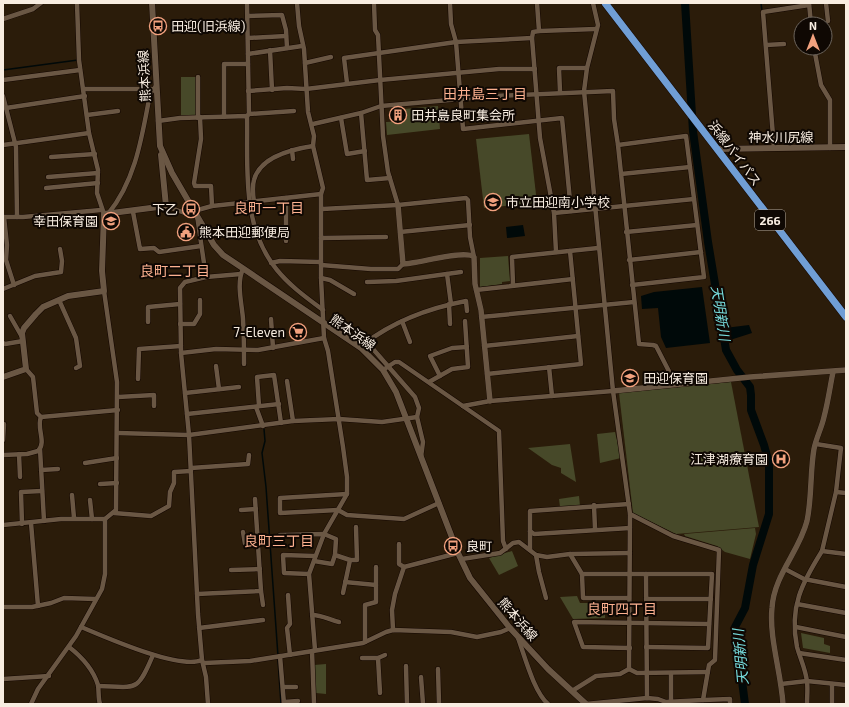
<svg xmlns="http://www.w3.org/2000/svg" width="849" height="707" viewBox="0 0 849 707" font-family="'Exo 2','Noto Sans JP',sans-serif">
	<style>
		.green { fill: #474929 }
		.water { fill: #000909 }
		.lines { fill: none; stroke-linecap: round; stroke-linejoin: round }
		.stream { stroke: #000909; stroke-width: 1.5 }
		.river { stroke: #000909; stroke-width: 8 }
		.minor-casing { stroke: #130600; stroke-width: 5.5 }
		.tertiary-casing { stroke: #130600; stroke-width: 6 }
		.secondary-casing { stroke: #130600; stroke-width: 7 }
		.trunk-casing { stroke: #130600; stroke-width: 8 }
		.minor { stroke: #6a5744; stroke-width: 4.5 }
		.tertiary { stroke: #6a5744; stroke-width: 5.5 }
		.secondary { stroke: #6a5744; stroke-width: 6 }
		.trunk { stroke: #709ed5; stroke-width: 7 }
		.labels { text-anchor: middle; dominant-baseline: central; stroke-width: 4; stroke-linejoin: round; paint-order: stroke }
		.shield { fill: #0f0803; stroke: #b2a89e; stroke-width: 1 }
		.shield-label { font-size: 12px; font-weight: bold; fill: #f8ede1 }
		.poi-label { font-size: 13px; fill: #f8ede1; stroke: #0f0803; text-anchor: start }
		.street-label { font-size: 13px; fill: #f8ede1; stroke: #0f0803 }
		.neighbourhood-label { font-size: 14px; fill: #fdb190; stroke: #0f0803 }
		.water-label { font-size: 14px; font-style: italic; fill: #77ddde; stroke: #0f0803 }
	</style>
	<rect width="100%" height="100%" fill="#2b1c0a"/>
	<!-- green -->
	<g class="green">
		<path d="M181 77H197L198 117H181Z"/>
		<path d="M438 106 440 129 387 135 386 122 405 121 404 109Z"/>
		<path d="M529 134 537 203 484 208 476 139Z"/>
		<path d="M508 256 510 281 502 282V284L480 287V258Z"/>
		<path d="M731 382 759 527 676 534 633 513 619 393Z"/>
		<path d="M615 432 621 458 600 463 597 434Z"/>
		<path d="M570 444 576 482 561 473V468L552 465 528 448Z"/>
		<path d="M579 496 580 506 560 507 559 499Z"/>
		<path d="M755 528 756 534 750 559 725 552 717 546 685 536 684 534Z"/>
		<path d="M512 551 518 566 499 575 489 558Z"/>
		<path d="M577 596 580 603H605V618L573 619 560 597Z"/>
		<path d="M801 633 824 638V644L830 646V653L803 648Z"/>
		<path d="M326 664V694L316 693 314 665Z"/>
	</g>
	<!-- water -->
	<g class="water">
		<path d="M523 225 525 236 507 238 506 227Z"/>
		<path d="M702 287 710 343 666 348 661 337 658 308 642 309 641 296 654 292Z"/>
		<path d="M749 325 752 333 727 341 725 328Z"/>
	</g>
	<g class="lines">
		<!-- stream -->
		<g class="stream">
			<path d="M761 3 762 11"/>
			<path d="M3 70 78 60"/>
			<path d="M264 429 265 441 262 453 266 487 278 656"/>
			<path d="M278 660 281 704"/>
		</g>
		<!-- river -->
		<path class="river" d="M685 3 693 131 708 242 726 350 737 370 750 387 751 395V410L764 445 769 463V514L753 565 745 608 735 627 745 704"/>
		<!-- minor casing -->
		<g class="minor-casing">
			<g id="minor">
				<path d="M77 3 79 60 89 133 98 170 97 193 104 214"/>
				<path d="M247 3 249 114 247 116"/>
				<path d="M297 3 299 26 304 49 308 112 314 136 313 146 323 188 321 194V278L324 338 328 351 343 447 347 477V494L324 534 309 574 315 650"/>
				<path d="M450 3 451 24 456 42 463 129 562 118 571 211"/>
				<path d="M537 3 539 31 533 32 532 38 540 138 554 213 556 252"/>
				<path d="M809 3 811 24"/>
				<path d="M826 3 828 21"/>
				<path d="M248 16 282 15 286 30 287 48"/>
				<path d="M3 19 33 9 41 3"/>
				<path d="M539 31 596 29"/>
				<path d="M248 38 286 36"/>
				<path d="M766 45 784 44"/>
				<path d="M814 48 821 85 830 100V148"/>
				<path d="M270 50 272 90"/>
				<path d="M248 54 302 46"/>
				<path d="M305 63 331 57"/>
				<path d="M198 77V118"/>
				<path d="M3 80 80 70"/>
				<path d="M347 83 344 58 456 42 532 38"/>
				<path d="M84 89H152"/>
				<path d="M248 91 287 88 306 89 380 80 499 69H535"/>
				<path d="M560 92 559 68H587"/>
				<path d="M3 96 16 147 17 217"/>
				<path d="M6 108 85 96"/>
				<path d="M361 113 367 180 390 178"/>
				<path d="M249 114 294 111"/>
				<path d="M87 115 118 111"/>
				<path d="M200 117 201 139 194 183 195 186H211L212 206"/>
				<path d="M224 117V64H248"/>
				<path d="M341 118 347 154 365 151"/>
				<path d="M158 121 180 118 247 116C248 169 241 226 277 270 290 286 307 298 323 310"/>
				<path d="M313 124 361 113 381 106 495 96 613 91 614 119 618 145 639 344 653 345 656 346 676 385"/>
				<path d="M3 145 89 133"/>
				<path d="M618 145 686 136 704 277 632 285"/>
				<path d="M774 148 763 12 809 5"/>
				<path d="M292 150 293 159"/>
				<path d="M51 157 95 154"/>
				<path d="M621 174 690 167"/>
				<path d="M48 177 98 173"/>
				<path d="M46 188 98 183"/>
				<path d="M254 202C253 195 252 187 254 180 260 157 293 149 313 146"/>
				<path d="M398 205 466 198 468 200 470 237 474 257"/>
				<path d="M166 206 190 215H197L206 277 185 282 180 288 181 353 189 435 198 614 202 660 206 677 208 704"/>
				<path d="M322 209 398 205 388 172 383 136 378 35 375 30 374 3"/>
				<path d="M194 211 212 206 321 194"/>
				<path d="M133 212 140 249 154 248 159 252 201 246"/>
				<path d="M554 213 694 199"/>
				<path d="M108 214C136 180 142 136 150 94L156 86"/>
				<path d="M3 217H23L101 210"/>
				<path d="M4 217 7 245 6 260 14 285"/>
				<path d="M400 232 470 225"/>
				<path d="M626 232 697 225"/>
				<path d="M321 238 386 237"/>
				<path d="M286 241V198"/>
				<path d="M629 260 701 252"/>
				<path d="M271 263 280 261 321 262"/>
				<path d="M321 265 371 269H398L403 264"/>
				<path d="M243 269C236 283 242 304 243 319 244 334 244 349 244 364"/>
				<path d="M447 274 451 304"/>
				<path d="M206 277 241 274"/>
				<path d="M321 278 330 280 354 294"/>
				<path d="M367 282 396 281 461 272"/>
				<path d="M513 285 512 257 598 248"/>
				<path d="M3 289 35 276 61 272 62 261 60 249"/>
				<path d="M476 290 573 279"/>
				<path d="M59 300 76 338 80 366 76 368"/>
				<path d="M449 304 450 324"/>
				<path d="M10 316 22 337"/>
				<path d="M481 317 634 302"/>
				<path d="M271 319 273 348"/>
				<path d="M402 321 410 342"/>
				<path d="M148 322V307L180 304"/>
				<path d="M180 324H194L200 314V300"/>
				<path d="M352 342 368 345 373 349 415 397 419 408 417 417 423 442 421 457"/>
				<path d="M3 343 5 344 23 341"/>
				<path d="M364 344C394 321 429 308 466 301L467 311"/>
				<path d="M484 346 578 336"/>
				<path d="M181 353 216 349 258 350 324 338"/>
				<path d="M216 366 219 389"/>
				<path d="M549 367 552 396"/>
				<path d="M26 369 33 377 37 413 41 417 118 410"/>
				<path d="M383 370 395 362H399L499 431 503 541 506 549"/>
				<path d="M487 374 581 364 570 251"/>
				<path d="M440 376 430 356 452 348 467 347"/>
				<path d="M138 379 139 349 181 346"/>
				<path d="M287 381 293 421"/>
				<path d="M429 382 452 369 468 367 465 321"/>
				<path d="M185 393 239 387"/>
				<path d="M118 397 154 395V406"/>
				<path d="M259 406 257 377 274 375 281 423"/>
				<path d="M463 406 490 401 613 391"/>
				<path d="M256 407 263 426"/>
				<path d="M187 414 279 404"/>
				<path d="M118 433 189 435 293 421 339 419 382 422 417 417"/>
				<path d="M3 440 4 424"/>
				<path d="M816 444 841 448 836 492 822 551"/>
				<path d="M40 449 44 521"/>
				<path d="M19 454 20 477"/>
				<path d="M3 455 27 454 38 451C47 442 36 428 41 417"/>
				<path d="M85 463 117 458"/>
				<path d="M191 468 248 464 249 455"/>
				<path d="M41 470 58 469"/>
				<path d="M100 484 117 483"/>
				<path d="M836 492 846 493"/>
				<path d="M347 494 280 498V513L338 510 347 515 404 519 439 503"/>
				<path d="M72 495 74 518"/>
				<path d="M90 500 92 519"/>
				<path d="M594 505 595 529"/>
				<path d="M241 510 256 509"/>
				<path d="M114 513 151 516 169 506 170 492 174 483V472L191 471"/>
				<path d="M31 523 38 606"/>
				<path d="M22 524 21 492 42 491"/>
				<path d="M3 525 61 519H105L116 510 117 382 104 291"/>
				<path d="M530 531 534 534 630 528"/>
				<path d="M243 532 245 544H258"/>
				<path d="M280 535 324 534 336 539 335 555 350 560"/>
				<path d="M399 544V564L404 567"/>
				<path d="M530 550V511L629 504"/>
				<path d="M570 554 582 574H712L708 648 646 647"/>
				<path d="M536 555 539 572 546 598"/>
				<path d="M462 559 500 553 513 543 519 542 536 555 547 557 570 554 630 553"/>
				<path d="M314 561 332 564 335 555"/>
				<path d="M785 569 804 579 846 587"/>
				<path d="M231 570 260 569"/>
				<path d="M309 574 284 573 283 555 315 556"/>
				<path d="M582 574 583 598H629"/>
				<path d="M646 574 647 698"/>
				<path d="M345 582 376 585"/>
				<path d="M261 591 263 605"/>
				<path d="M343 593 350 560H357L356 527"/>
				<path d="M197 594 261 591 255 499"/>
				<path d="M288 595 290 624 287 628 290 655"/>
				<path d="M646 599H711"/>
				<path d="M797 604 846 613"/>
				<path d="M3 607H32L51 603 64 598 96 599"/>
				<path d="M312 615C323 615 329 620 339 622"/>
				<path d="M81 627C105 637 179 670 202 660"/>
				<path d="M796 627 846 637"/>
				<path d="M199 628 263 620"/>
				<path d="M393 630 392 610 395 594 404 567 458 553"/>
				<path d="M518 638C525 657 534 692 548 704"/>
				<path d="M365 642V605L376 602V567"/>
				<path d="M69 647C82 657 93 669 98 685 99 691 98 698 100 704"/>
				<path d="M630 648 583 647 574 622 709 624"/>
				<path d="M312 651 314 704"/>
				<path d="M799 653 846 660"/>
				<path d="M280 656 284 704"/>
				<path d="M362 658H378L385 655"/>
				<path d="M378 658 380 693"/>
				<path d="M204 663 250 661 363 643 386 632 393 630 451 632 477 637 501 632 510 628"/>
				<path d="M406 666 407 704"/>
				<path d="M438 669 439 704"/>
				<path d="M629 669 637 673 708 672"/>
				<path d="M671 673V701"/>
				<path d="M421 677 423 704"/>
				<path d="M3 679 49 676"/>
				<path d="M781 684 807 681 846 685"/>
				<path d="M832 684V704"/>
				<path d="M98 686C137 687 137 693 153 655"/>
				<path d="M283 687H296"/>
				<path d="M572 691 596 676 620 674 629 669 630 514"/>
				<path d="M703 700 730 699V704"/>
				<path d="M284 702 298 701"/>
				<path d="M31 704 38 689 76 636 102 589 105 574V519"/>
				<path d="M586 704 647 698 658 699 666 702 703 700 709 665 715 660 719 550 673 536 630 514 613 391 584 91 587 68 598 25 593 3"/>
				<path d="M807 704C807 697 808 689 807 682 806 670 800 658 797 647 789 607 802 583 822 551L846 554"/>
			</g>
		</g>
		<!-- tertiary casing -->
		<g class="tertiary-casing">
			<g id="tertiary">
				<path d="M398 205 403 264C417 264 465 249 474 257L475 284 481 310 490 401"/>
				<path d="M613 391 750 377 846 370"/>
				<path d="M783 704C781 672 769 638 772 608 774 575 799 552 807 521 812 497 810 472 814 449 816 438 822 427 824 417 828 402 830 387 833 372"/>
			</g>
		</g>
		<!-- secondary casing -->
		<g class="secondary-casing">
			<g id="secondary">
				<path d="M152 3 160 146 172 173 214 245 223 255 241 267 361 348 383 370 396 392 458 553 470 578 510 628 548 669 586 704"/>
				<path d="M717 149 846 147"/>
				<path d="M3 377 26 369 22 333 24 328 36 314 43 307 68 296 104 291 102 271 104 214 166 206 161 155"/>
			</g>
		</g>
		<!-- trunk casing -->
		<g class="trunk-casing">
			<path id="trunk" d="M605 3 846 317"/>
		</g>
		<!-- minor -->
		<use href="#minor" class="minor"/>
		<!-- tertiary -->
		<use href="#tertiary" class="tertiary"/>
		<!-- secondary -->
		<use href="#secondary" class="secondary"/>
		<!-- trunk -->
		<use href="#trunk" class="trunk"/>
	</g>
	<!-- icons -->
	<defs>
		<g id="bus-ring" transform="scale(0.9)"><circle r="9.5" fill="#0f0803" stroke="#f2a17e" stroke-width="1.5"/><path d="M-5-6H5V4H4V6H2V4H-2V6H-4V4H-5ZM-3.5-4V0h7V-4ZM-3.5 1.2v1.5H-2V1.2ZM2 1.2v1.5H3.5V1.2Z" fill="#f2a17e"/></g>
		<g id="building-ring" transform="scale(0.9)"><circle r="9.5" fill="#0f0803" stroke="#f2a17e" stroke-width="1.5"/><path d="M-4-6H4V6H1V3H-1V6H-4ZM-2.5-4.3h1.7v1.8h-1.7ZM.8-4.3h1.7v1.8H.8ZM-2.5-1h1.7V.8h-1.7ZM.8-1h1.7V.8H.8Z" fill="#f2a17e"/></g>
		<g id="school-ring" transform="scale(0.9)"><circle r="9.5" fill="#0f0803" stroke="#f2a17e" stroke-width="1.5"/><path d="M0-5L7-2L0 1L-7-2ZM-4 1L0 2.5L4 1V4Q0 6-4 4Z" fill="#f2a17e"/></g>
		<g id="civic-ring" transform="scale(0.9)"><circle r="9.5" fill="#0f0803" stroke="#f2a17e" stroke-width="1.5"/><path d="M-.6-6.5H3V-4.5H.6V-3L4-1V1h2V6H-6V1h2V-1L-.6-3ZM-1.2 2.5V6h2.4V2.5Z" fill="#f2a17e"/></g>
		<g id="supermarket-ring" transform="scale(0.9)"><circle r="9.5" fill="#0f0803" stroke="#f2a17e" stroke-width="1.5"/><path d="M-6-5.5h2.5l.6 2H6L4.5 2H-2.5L-4.4-4H-6ZM-1.5 3.2a1.3 1.3 0 1 0 .1 0ZM3 3.2a1.3 1.3 0 1 0 .1 0Z" fill="#f2a17e"/></g>
		<g id="hospital-ring" transform="scale(0.9)"><circle r="9.5" fill="#0f0803" stroke="#f2a17e" stroke-width="1.5"/><path d="M-5-5h3v3.5h4V-5h3V5h-3V1.5h-4V5h-3Z" fill="#f2a17e"/></g>
	</defs>
	<g fill-rule="evenodd">
		<use href="#bus-ring" x="158" y="26"/>
		<use href="#building-ring" x="398" y="115"/>
		<use href="#school-ring" x="493" y="202"/>
		<use href="#bus-ring" x="191" y="209"/>
		<use href="#school-ring" x="111" y="221"/>
		<use href="#civic-ring" x="186" y="232"/>
		<use href="#supermarket-ring" x="298" y="332"/>
		<use href="#school-ring" x="630" y="378"/>
		<use href="#hospital-ring" x="781" y="459"/>
		<use href="#bus-ring" x="453" y="546"/>
	</g>
	<g class="labels">
		<!-- shield labels -->
		<rect class="shield" x="755" y="210" width="30" height="20" rx="3"/>
		<g class="shield-label">
			<text x="770" y="220">266</text>
		</g>
		<!-- poi labels -->
		<g class="poi-label">
			<text x="171" y="26">田迎(旧浜線)</text>
			<text x="411" y="115">田井島良町集会所</text>
			<text x="506" y="202">市立田迎南小学校</text>
			<text x="178" y="209" text-anchor="end">下乙</text>
			<text x="98" y="221" text-anchor="end">幸田保育園</text>
			<text x="199" y="232">熊本田迎郵便局</text>
			<text x="285" y="332" text-anchor="end">7-Eleven</text>
			<text x="643" y="378">田迎保育園</text>
			<text x="768" y="459" text-anchor="end">江津湖療育園</text>
			<text x="466" y="546">良町</text>
		</g>
		<!-- street labels -->
		<g class="street-label">
			<text transform="translate(144 76) rotate(-93)">熊本浜線</text>
			<text x="781" y="137">神水川尻線</text>
			<text transform="translate(735 153) rotate(53)">浜線バイパス</text>
			<text transform="translate(353 332) rotate(35)">熊本浜線</text>
			<text transform="translate(518 619) rotate(49)">熊本浜線</text>
		</g>
		<!-- neighbourhood labels -->
		<g class="neighbourhood-label">
			<text x="485" y="93">田井島三丁目</text>
			<text x="269" y="207">良町一丁目</text>
			<text x="175" y="270">良町二丁目</text>
			<text x="279" y="540">良町三丁目</text>
			<text x="622" y="608">良町四丁目</text>
		</g>
		<!-- water labels -->
		<g class="water-label">
			<text transform="translate(721 313) rotate(81)">天明新川</text>
			<text transform="translate(740 657) rotate(-95)">天明新川</text>
		</g>
	</g>
	<!-- border -->
	<rect width="849" height="707" fill="none" stroke="#f8ede1" stroke-width="8"/>
	<!-- north arrow -->
	<g transform="translate(813 36)"><circle r="19" fill="#0f0803" stroke="#6c645c"/>
	<path d="M0-3L7 15L0 10L-7 15Z" fill="#f2a17e"/>
	<text y="-6" font-size="11" font-weight="bold" text-anchor="middle" fill="#f8ede1">N</text>
	</g>
</svg>
